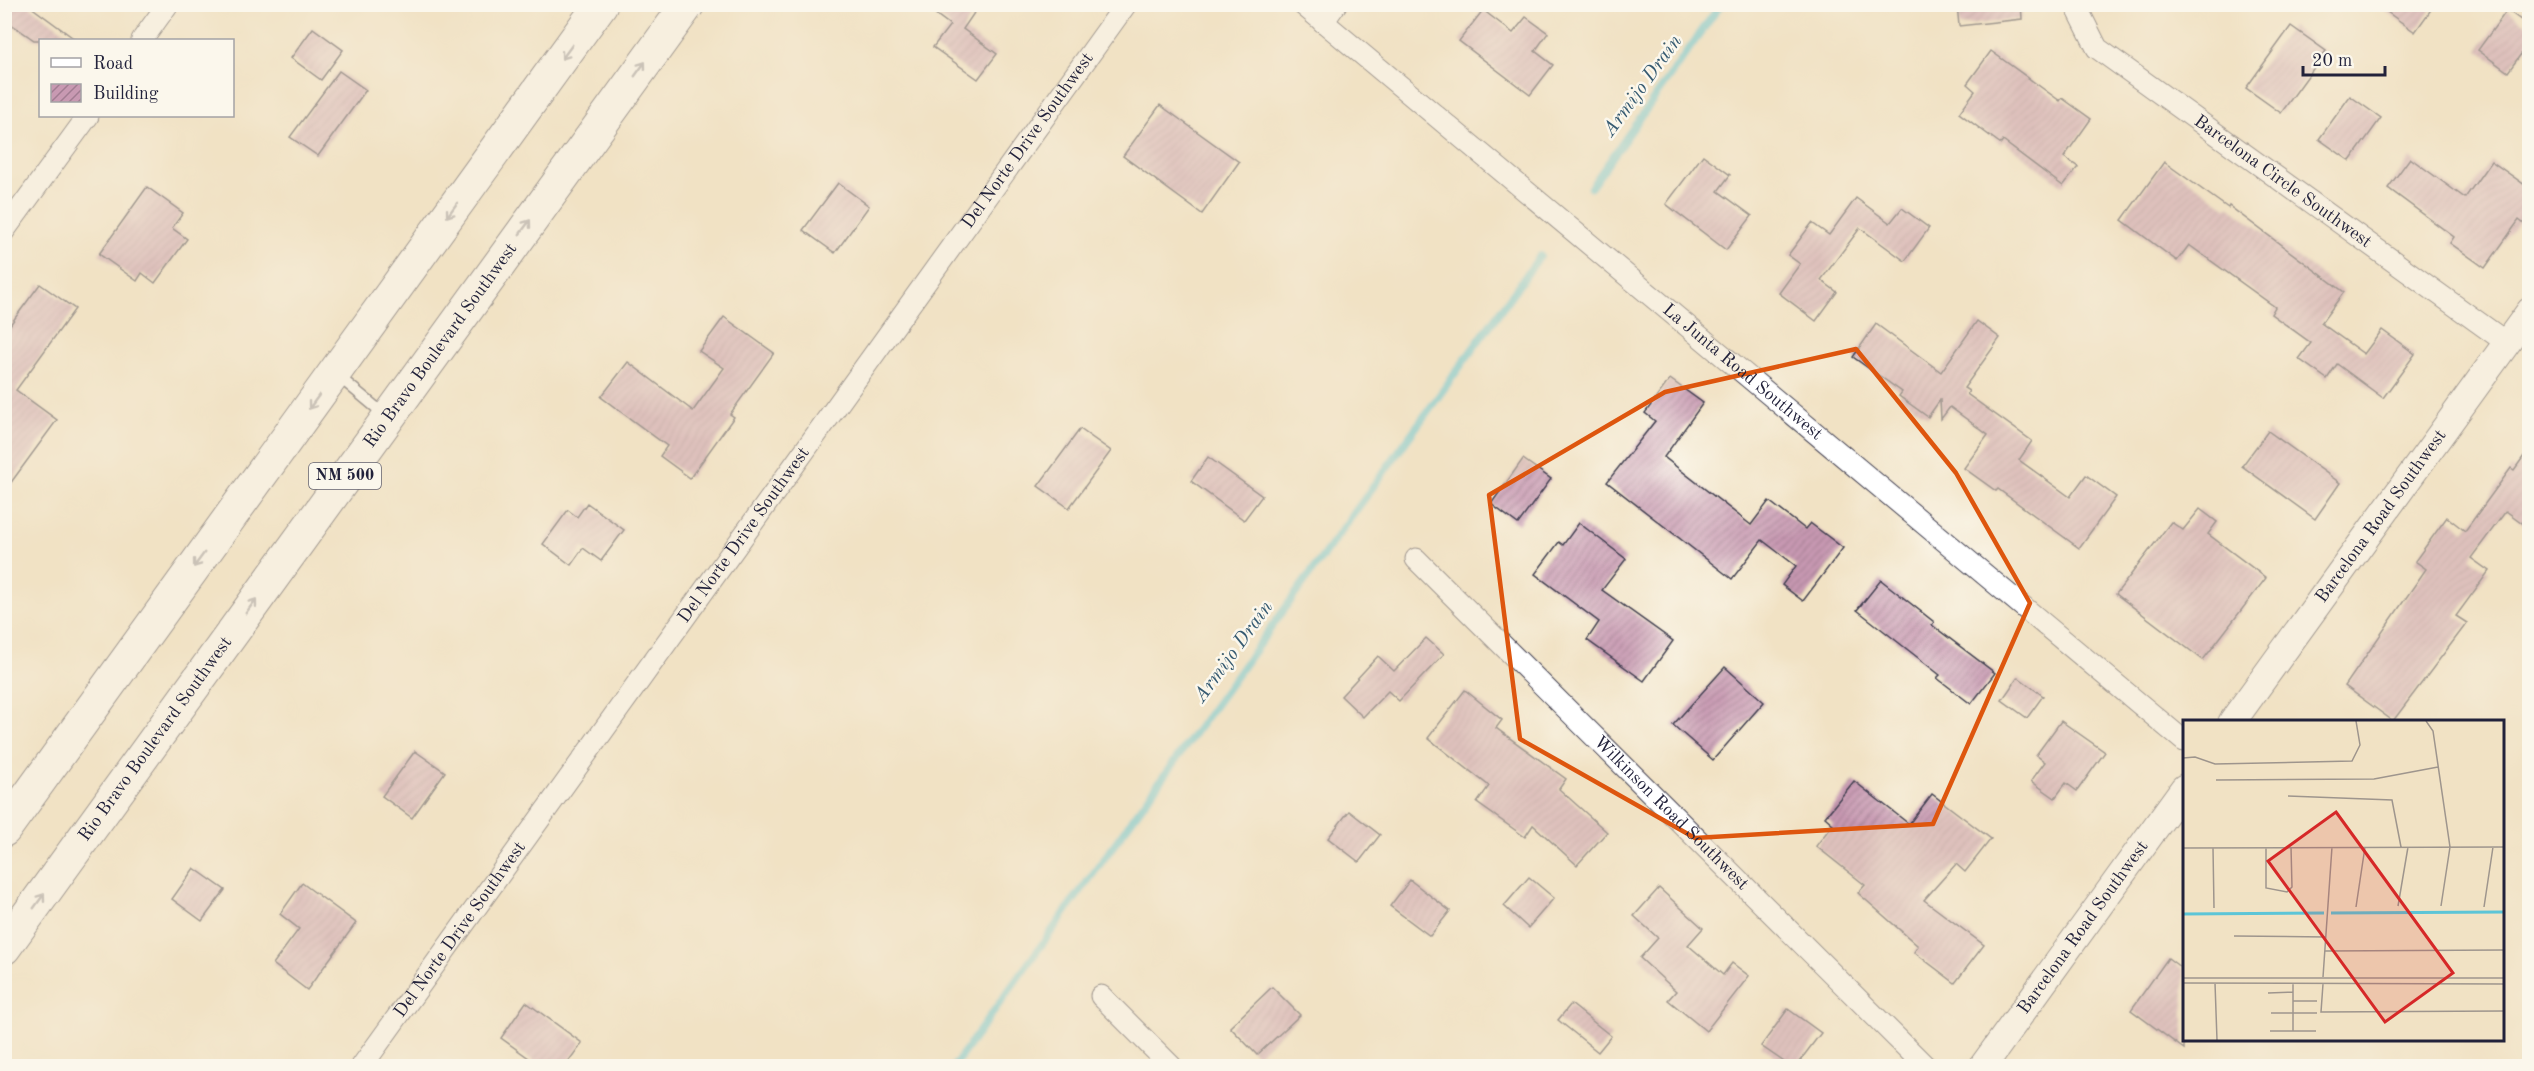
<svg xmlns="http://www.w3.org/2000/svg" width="2534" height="1071" viewBox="0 0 2534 1071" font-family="'Old Standard TT',serif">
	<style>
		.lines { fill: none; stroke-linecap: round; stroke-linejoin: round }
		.stream { stroke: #5cc5d7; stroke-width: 8 }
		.building { fill: url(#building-hatch) }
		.service-casing { stroke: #413f50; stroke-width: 13 }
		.minor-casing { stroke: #413f50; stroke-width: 23 }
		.tertiary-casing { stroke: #413f50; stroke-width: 29 }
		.primary-casing { stroke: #413f50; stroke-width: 35 }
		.service { stroke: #fff; stroke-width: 10 }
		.minor { stroke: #fff; stroke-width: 21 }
		.tertiary { stroke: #fff; stroke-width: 27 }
		.primary { stroke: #fff; stroke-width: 33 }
		.oneway { stroke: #9c9ca7 }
		.marked { fill: none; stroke: #de560e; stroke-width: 4.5; stroke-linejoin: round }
		.labels { text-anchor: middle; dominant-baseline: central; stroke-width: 5; stroke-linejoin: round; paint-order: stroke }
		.shield { fill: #fbf7ec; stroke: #636270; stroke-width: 1.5 }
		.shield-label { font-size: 16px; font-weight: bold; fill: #22223b }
		.street-label { font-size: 18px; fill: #22223b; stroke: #fbf7ec }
		.water-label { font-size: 20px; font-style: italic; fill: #365b72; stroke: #fbf7ec }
		.inset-river { fill: none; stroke: #5cc5d7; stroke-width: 3 }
		.inset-road { fill: none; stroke: #9e958d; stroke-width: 1.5 }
		.view { fill: #d62828; fill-opacity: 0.15; stroke: #d62828; stroke-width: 3 }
		.inset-edge { fill: none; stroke: #22223b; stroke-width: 3 }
	</style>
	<defs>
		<pattern id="building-hatch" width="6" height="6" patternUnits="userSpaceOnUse" patternTransform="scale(1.5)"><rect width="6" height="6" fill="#c899b2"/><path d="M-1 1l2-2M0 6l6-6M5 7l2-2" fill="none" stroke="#a27c92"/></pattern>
	</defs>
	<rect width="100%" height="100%" fill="#fbf7ec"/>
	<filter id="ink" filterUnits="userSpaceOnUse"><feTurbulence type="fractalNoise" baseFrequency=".0167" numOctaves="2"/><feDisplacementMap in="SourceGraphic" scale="12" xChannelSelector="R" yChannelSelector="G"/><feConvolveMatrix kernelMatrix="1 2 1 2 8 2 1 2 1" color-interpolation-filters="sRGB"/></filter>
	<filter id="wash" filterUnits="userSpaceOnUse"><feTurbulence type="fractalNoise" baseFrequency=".008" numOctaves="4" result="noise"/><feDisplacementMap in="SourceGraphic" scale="24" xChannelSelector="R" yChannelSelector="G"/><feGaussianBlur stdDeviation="1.35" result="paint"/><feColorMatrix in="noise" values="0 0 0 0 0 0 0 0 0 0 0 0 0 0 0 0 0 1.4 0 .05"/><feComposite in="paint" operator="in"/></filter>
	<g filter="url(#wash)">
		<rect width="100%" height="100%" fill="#f1e2c4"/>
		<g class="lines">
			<!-- stream -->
			<g class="stream">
				<path d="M1591 187 1721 4"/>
				<path d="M954 1066 1540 256"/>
			</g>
		</g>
		<g id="blocks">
			<!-- building -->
			<g class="building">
				<path d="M4 4H27L76 40H34L4 19Z"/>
				<path d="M922 4H963L974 13 963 29 997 54 978 79 933 47 950 25Z"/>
				<path d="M1957 4H2021L2022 19 1959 26Z"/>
				<path d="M2376 4H2435L2415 32Z"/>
				<path d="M1483 10 1513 33 1526 17 1548 33 1535 51 1553 65 1530 95 1459 41Z"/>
				<path d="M2507 10 2529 26V43L2508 72 2478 50Z"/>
				<path d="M2291 26 2326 51 2281 113 2246 88Z"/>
				<path d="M313 28 343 50 321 80 291 58Z"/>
				<path d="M1991 51 2060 101 2062 98 2091 119 2064 157 2078 167 2063 186 2003 141 2001 144 1959 113 1975 91 1967 84Z"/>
				<path d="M339 71 366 90 318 156 290 137Z"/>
				<path d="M2350 96 2381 118 2350 161 2319 139Z"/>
				<path d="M1160 105 1239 162 1202 214 1123 156Z"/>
				<path d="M1703 155 1730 175 1718 191 1752 216 1726 250 1666 204Z"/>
				<path d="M2410 158 2465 198 2491 161 2529 188V228L2519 220 2485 268 2450 243 2454 237 2388 188Z"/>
				<path d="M2164 162 2228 208 2229 206 2344 292 2321 323 2364 354 2382 330 2415 354 2383 398 2337 364 2327 379 2299 359 2311 343 2271 314 2275 307 2189 245 2177 261 2122 220Z"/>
				<path d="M838 183 869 206 835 253 803 230Z"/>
				<path d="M147 187 183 213 172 228 187 239 155 283 142 273 137 281 99 254Z"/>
				<path d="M1856 198 1890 223 1902 208 1929 228 1905 261 1860 228 1821 280 1837 292 1816 321 1779 293 1800 264 1788 255 1812 223 1829 235Z"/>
				<path d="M40 284 75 309 16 390 57 420 4 492V333Z"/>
				<path d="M724 317 774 353 730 414 734 417 690 478 660 456 667 446 601 397 628 362 693 411 724 368 699 351Z"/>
				<path d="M1977 321 2000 338 1964 388 1969 391 1967 394 2032 441 2019 460 2070 497 2086 475 2116 497 2079 548 1998 489 1996 491 1964 468 1988 435 1950 407 1941 419 1940 400 1928 417 1899 396 1902 392 1853 357 1876 324 1941 372Z"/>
				<path d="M1670 379 1703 403 1664 457 1751 525 1769 501 1805 529 1810 523 1843 548 1803 601 1782 585 1796 566 1762 540 1732 579 1607 482 1655 421 1645 413Z"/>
				<path d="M1080 429 1111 451 1069 508 1038 486Z"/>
				<path d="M2268 431 2340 483 2315 519 2242 466Z"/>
				<path d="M2529 449V528L2506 511 2471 558 2489 571 2456 616 2467 623 2393 721 2345 686 2426 569 2415 561 2447 517 2465 531 2511 468 2514 470Z"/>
				<path d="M1208 457 1262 496 1244 520 1191 481Z"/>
				<path d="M1523 459 1551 479 1518 524 1491 504Z"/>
				<path d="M587 503 624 530 601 561 583 548 571 565 543 544 568 510 577 517Z"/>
				<path d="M2200 509 2217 522 2208 534 2266 578 2203 660 2116 594 2171 522 2183 530Z"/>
				<path d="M1579 523 1626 559 1602 590 1673 641 1644 681 1587 640 1599 622 1535 574 1559 542 1563 545Z"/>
				<path d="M1881 580 1934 622 1932 625 1995 673 1971 704 1937 678 1940 675 1857 610Z"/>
				<path d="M1426 638 1444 654 1399 701 1388 691 1363 717 1341 696 1378 656 1394 671Z"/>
				<path d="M1725 667 1764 702 1713 760 1673 725Z"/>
				<path d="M2018 677 2043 696 2027 718 2002 700Z"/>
				<path d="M1465 690 1502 720 1496 728 1566 779 1559 789 1607 832 1577 865 1533 825 1525 837 1477 803 1489 786 1428 738Z"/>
				<path d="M2061 721 2105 752 2077 791 2066 783 2055 798 2031 781 2045 762 2036 755Z"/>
				<path d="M415 751 445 772 412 818 382 796Z"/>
				<path d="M1854 781 1909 824 1932 794 1991 839 1965 872 1956 864 1924 900 1984 945 1955 983 1914 952 1918 946 1858 893 1865 885 1816 846 1833 824 1825 817Z"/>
				<path d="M1349 811 1380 835 1359 862 1328 838Z"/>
				<path d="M194 868 225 890 202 921 172 899Z"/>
				<path d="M1529 877 1554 898 1528 928 1504 906Z"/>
				<path d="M1410 880 1450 911 1430 936 1390 906Z"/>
				<path d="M302 883 356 923 307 990 273 964 299 929 280 914Z"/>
				<path d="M1659 888 1703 928 1688 945 1723 975 1732 963 1749 976 1706 1031 1668 1000 1676 991 1640 958 1658 938 1634 916Z"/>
				<path d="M2168 958 2184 970V1049L2131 1010Z"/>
				<path d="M1272 987 1300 1015 1257 1055 1230 1027Z"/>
				<path d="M526 1002 582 1043 565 1066H540L501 1038Z"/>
				<path d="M1571 1004 1611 1036 1598 1052 1558 1020Z"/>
				<path d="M1788 1009 1821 1033 1796 1066H1790L1761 1046Z"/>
			</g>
		</g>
	</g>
	<g filter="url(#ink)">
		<use href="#blocks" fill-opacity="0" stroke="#413f50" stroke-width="1.5"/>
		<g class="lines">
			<!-- service casing -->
			<g class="service-casing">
				<path id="service" d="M337 375 385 415"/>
			</g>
			<!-- minor casing -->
			<g class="minor-casing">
				<g id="minor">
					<path id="s1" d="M1302 4 2184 741"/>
					<path id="s2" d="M2075 4 2097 48 2507 343"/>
					<path d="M1323 22 1336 4"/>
					<path d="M142 40 168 4"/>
					<path d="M4 231 88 116"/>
					<path id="s3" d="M1416 559 1925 1066"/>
					<path d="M1101 996 1171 1066"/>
					<path id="s4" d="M362 1066 1126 4"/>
				</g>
			</g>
			<!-- tertiary casing -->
			<g class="tertiary-casing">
				<g id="tertiary">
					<path id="s5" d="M2232 722 2530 311"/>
					<path id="s6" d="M1983 1066 2184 788"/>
				</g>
			</g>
			<!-- primary casing -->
			<g class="primary-casing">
				<g id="primary">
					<path d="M4 830 601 4"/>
					<path id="s7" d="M4 948 688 4"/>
				</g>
			</g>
			<!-- service -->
			<use href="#service" class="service"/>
			<!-- minor -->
			<use href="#minor" class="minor"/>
			<!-- tertiary -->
			<use href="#tertiary" class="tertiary"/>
			<!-- primary -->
			<use href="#primary" class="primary"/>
		</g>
		<!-- one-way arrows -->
		<defs><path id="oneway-shaft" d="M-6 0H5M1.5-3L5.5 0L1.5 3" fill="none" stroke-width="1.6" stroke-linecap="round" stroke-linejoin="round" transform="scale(1.5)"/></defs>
		<g class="oneway">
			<use href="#oneway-shaft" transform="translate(567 52) rotate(126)"/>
			<use href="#oneway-shaft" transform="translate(640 69) rotate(-54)"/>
			<use href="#oneway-shaft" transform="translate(452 210) rotate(126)"/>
			<use href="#oneway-shaft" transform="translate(525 227) rotate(-54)"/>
			<use href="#oneway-shaft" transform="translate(314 402) rotate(126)"/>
			<use href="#oneway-shaft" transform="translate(199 560) rotate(126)"/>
			<use href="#oneway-shaft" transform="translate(251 606) rotate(-54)"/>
			<use href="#oneway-shaft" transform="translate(39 901) rotate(-54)"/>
		</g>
	</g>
	<!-- marked area -->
	<path d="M0 0H2534V1071H0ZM1856 349 1956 473 2030 603 1933 824 1695 838 1520 739 1489 495 1665 392Z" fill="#f1e2c4" fill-opacity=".55" fill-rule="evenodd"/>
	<path class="marked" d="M1856 349 1956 473 2030 603 1933 824 1695 838 1520 739 1489 495 1665 392Z"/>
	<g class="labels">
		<!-- shield labels -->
		<rect class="shield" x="309" y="463" width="72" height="26" rx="4.5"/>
		<g class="shield-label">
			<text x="345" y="476">NM 500</text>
		</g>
		<!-- street labels -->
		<g class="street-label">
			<text stroke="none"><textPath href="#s4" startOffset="1140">Del Norte Drive Southwest</textPath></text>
			<text stroke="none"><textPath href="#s2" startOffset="278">Barcelona Circle Southwest</textPath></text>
			<text stroke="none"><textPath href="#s7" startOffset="744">Rio Bravo Boulevard Southwest</textPath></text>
			<text stroke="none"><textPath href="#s1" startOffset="574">La Junta Road Southwest</textPath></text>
			<text stroke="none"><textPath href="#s5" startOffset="254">Barcelona Road Southwest</textPath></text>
			<text stroke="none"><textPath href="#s4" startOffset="654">Del Norte Drive Southwest</textPath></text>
			<text stroke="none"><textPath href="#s7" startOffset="258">Rio Bravo Boulevard Southwest</textPath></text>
			<text stroke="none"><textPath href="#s3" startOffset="360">Wilkinson Road Southwest</textPath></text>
			<text stroke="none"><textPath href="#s6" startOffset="171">Barcelona Road Southwest</textPath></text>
			<text stroke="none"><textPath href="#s4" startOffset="168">Del Norte Drive Southwest</textPath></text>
		</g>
		<!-- water labels -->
		<g class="water-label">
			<text transform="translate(1643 86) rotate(-54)">Armijo Drain</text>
			<text transform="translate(1234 652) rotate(-54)">Armijo Drain</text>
		</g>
	</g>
	<!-- overview -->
	<g transform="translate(2183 720)">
		<rect width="321" height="321" fill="#f1e2c4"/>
		<path class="inset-river" d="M148 193 321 192M0 194 141 193"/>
		<path class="inset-road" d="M243 1 250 11 267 127 258 186M0 38 12 37 32 44 169 41 177 25 173 1M33 60 191 59 255 47M105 76 209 80 218 127M0 128 321 127M30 128 31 188M83 128V168L104 172 109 167 108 127M215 186 225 127M173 187 182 127M301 187 310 127M51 216 143 217M142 231 321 230M140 257 149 127M0 258H321M0 263 321 264M32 263 34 320M110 264V311H133M140 264 138 292 321 291M85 273 110 272M110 281H134M88 293H134M87 311H110"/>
		<path class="view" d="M153 92 270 253 202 302 85 141Z"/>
		<rect width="321" height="321" class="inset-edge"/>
	</g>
	<!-- margin -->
	<rect width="2534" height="1071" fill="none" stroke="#fbf7ec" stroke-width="24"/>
	<!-- legend -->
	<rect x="39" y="39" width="195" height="78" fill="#fbf7ec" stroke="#a4a2a5" stroke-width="1.5"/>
	<rect x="51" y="58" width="30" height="9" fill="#ffffff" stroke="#a4a2a5" stroke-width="1.5"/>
	<text x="93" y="69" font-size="18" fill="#22223b">Road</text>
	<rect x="51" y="84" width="30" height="18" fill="url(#building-hatch)" stroke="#a4a2a5" stroke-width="1.5"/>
	<text x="93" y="99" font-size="18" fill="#22223b">Building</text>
	<!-- scale -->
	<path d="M2303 66v9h82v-9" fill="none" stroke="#22223b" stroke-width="3"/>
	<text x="2312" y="66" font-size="18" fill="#22223b" stroke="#fbf7ec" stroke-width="4.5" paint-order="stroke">20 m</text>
</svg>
